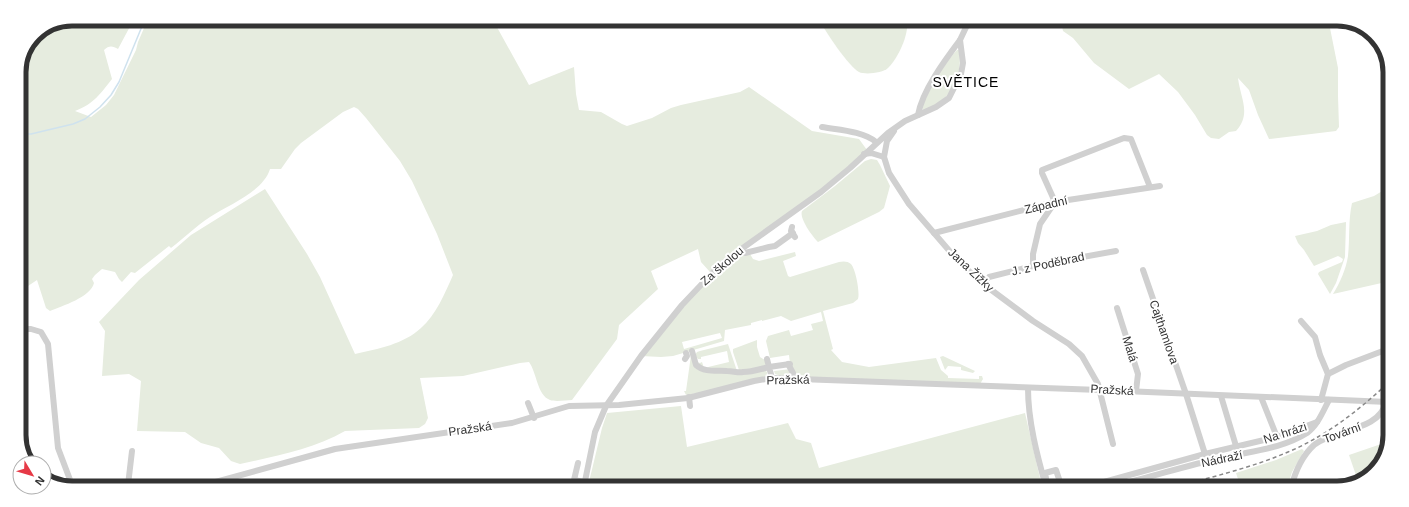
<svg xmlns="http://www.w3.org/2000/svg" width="1409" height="507" viewBox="0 0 1409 507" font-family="Arial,sans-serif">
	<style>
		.green { fill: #e6ecdf; fill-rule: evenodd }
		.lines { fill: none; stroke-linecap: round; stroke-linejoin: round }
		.stream { stroke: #cfe2ee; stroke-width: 1.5 }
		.minor { stroke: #d0d0d0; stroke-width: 6 }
		.rail { stroke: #888; stroke-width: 1.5; stroke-dasharray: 4 3; stroke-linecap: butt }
		.labels { text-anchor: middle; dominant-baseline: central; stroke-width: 4; stroke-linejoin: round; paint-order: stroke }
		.street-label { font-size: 12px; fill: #333; stroke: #fff }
		.quarter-label { font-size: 14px; letter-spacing: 1px; fill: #000; stroke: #fff }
		.rim { fill: none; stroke: #333; stroke-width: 5 }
	</style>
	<rect width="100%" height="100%" fill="#fff"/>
	<!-- green -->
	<g class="green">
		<path d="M72 19H134L118 49C113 46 109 45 104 50L112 79C99 95 95 103 75 111L91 117 106 105 114 95 136 50 138 42 148 19 493 20 529 85 574 67 576 94 579 110 601 112 622 124 627 126 652 118 671 108 681 105 740 92 749 87 812 131 859 139 867 150 821 190 710 272 701 262 698 249 651 271 658 289 619 325 617 339 572 400C566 400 556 402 550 400 537 395 537 373 529 362L520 363 463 376 420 378 428 418 425 424 419 428 345 431C314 449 276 456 240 464L231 461 219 448 201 443 185 432 137 431 141 381 129 374 102 376 105 331 99 322 139 280 191 235 265 189 307 254 320 277 355 354C378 349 404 344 421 328 436 315 445 293 453 275L437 234 412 181 400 161 366 118 358 109 354 107 343 112 301 143 295 149 281 169H270C263 192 228 205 210 217 196 226 184 238 171 248L169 246 135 273 131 272 122 282 119 279 115 272 102 269 95 275 92 279 94 283C91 297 62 306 50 311L46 308 37 280 19 292V68L35 34Z"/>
		<path d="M820 21H907C909 35 898 58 888 68 883 73 865 75 859 72 849 67 825 31 820 21Z"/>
		<path d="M1058 21 1333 22 1330 28 1338 68V96L1339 127 1336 131 1269 139 1258 115 1249 90 1238 78C1240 97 1252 114 1236 131L1229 132 1219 139 1211 138 1207 135 1195 115 1178 92 1159 74 1129 89 1094 63 1073 38 1063 31 1062 26Z"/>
		<path d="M957 50H959C962 67 957 86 944 99 939 104 930 108 923 112 919 100 948 59 957 50Z"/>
		<path d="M871 159 877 160 880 165 890 186 884 208 879 212 818 242C812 236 799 218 802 211L835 186 865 161Z"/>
		<path d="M1389 187 1388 291 1386 282 1333 294C1340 283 1346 269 1348 256 1350 239 1348 221 1352 203L1374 196Z"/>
		<path d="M1346 222 1345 257 1336 283 1330 294 1318 274 1319 272 1342 262 1343 259 1340 257 1338 256 1314 266 1304 250 1298 243 1295 236 1317 231 1331 225Z"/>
		<path d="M740 250 741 255 750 254 753 259 759 261 795 252 796 256 783 261 788 276 790 277 839 262C843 261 848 261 851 264 856 270 860 293 858 299L853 303 823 311 833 349 831 350 842 362 869 367 936 358 941 370 948 376V378L979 379V376H982L983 379 980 384 779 377 778 375 775 374 774 371 791 369 790 364 826 358 790 364 789 355 770 358 766 341 768 336 789 330 791 336 813 330 811 324 823 321 821 312 791 321 781 316 762 321V320L751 323V325L725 330 724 341 673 356 661 357 641 356 682 305ZM720 333 722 338 684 349 682 342Z"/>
		<path d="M757 340V347L760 357 765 360 766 364 764 367 739 370 733 352V349Z"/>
		<path d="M728 344 737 371C725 369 703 375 697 362L700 363 702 362 704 368 729 362 727 351 701 357V359H698L695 355 697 352 700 351Z"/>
		<path d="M691 355 698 369 765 370 767 372V376L704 392 686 395 684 391H686Z"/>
		<path d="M943 356 975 371 973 373 961 370V367L948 366 945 370 940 357Z"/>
		<path d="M681 406 687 447 788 423 796 439 811 443 819 468 1025 413 1042 487 588 486 602 428 607 413Z"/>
		<path d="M1387 442V452L1369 477 1358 481 1349 455Z"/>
		<path d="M1302 449 1304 451 1292 472 1287 488H1241L1236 473 1276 460Z"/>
	</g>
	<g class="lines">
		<!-- stream -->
		<path class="stream" d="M19 134H31L73 124 85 119 100 107 111 95 119 82 145 19"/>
		<!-- minor -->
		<g class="minor">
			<path d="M918 115C922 91 945 60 960 40"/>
			<path d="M822 127C839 130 863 131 876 142"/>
			<path d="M894 131 887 141 884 157 889 173 909 204 959 262 982 283 1033 321 1069 344 1082 356 1098 384 1113 444"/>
			<path d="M864 154 871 153 884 157"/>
			<path d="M792 227 791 231 795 237"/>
			<path d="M934 233 1055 202 1160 186"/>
			<path d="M740 250 742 252 745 253 769 247 775 246 793 233"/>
			<path d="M1033 266V254L1040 224 1055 202 1042 173V170L1124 138 1131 139 1150 187"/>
			<path d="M1143 270 1186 394 1205 454"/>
			<path d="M982 283 989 277 1033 266 1116 251"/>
			<path d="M1117 308 1138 374 1136 391"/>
			<path d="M1301 321 1315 337 1320 355 1328 374 1321 400"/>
			<path d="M19 329H31L41 332 48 344 58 448 72 485"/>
			<path d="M692 351 696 365C705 373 717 370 727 371 733 371 738 373 743 372 752 372 761 369 769 367L767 359"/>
			<path d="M685 359 687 356 686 353"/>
			<path d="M788 364 793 373V379"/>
			<path d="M1328 374 1346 365 1388 349"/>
			<path d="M772 378 769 367 790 364"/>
			<path d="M1028 388C1028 421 1037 455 1046 487"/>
			<path d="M1221 396 1236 446"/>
			<path d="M689 397 690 406"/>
			<path d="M1261 397 1277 437"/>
			<path d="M528 403 534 418"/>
			<path d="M578 463 574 480 584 482"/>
			<path d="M1046 478 1045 473 1056 470 1061 485 1059 487"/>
			<path d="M1121 484C1155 476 1188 465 1222 458 1250 451 1282 449 1307 433 1318 425 1323 411 1329 400"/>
			<path d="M128 485 132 451"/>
			<path d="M201 486 335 449 512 423 569 406 619 405 688 398 754 381 772 378 1100 390 1388 402"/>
			<path d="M584 486 595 432 606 406 641 356 682 305 717 268 740 250 821 192 850 168 888 133 905 121 936 107 949 98 961 74 963 63 960 40 969 21"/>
			<path d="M1086 487 1205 454 1277 437 1317 422"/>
			<path d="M1291 488C1295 472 1302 456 1314 445 1335 428 1379 432 1386 402"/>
		</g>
		<!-- rail -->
		<path class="rail" d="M1172 488C1211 477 1251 468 1288 452 1326 436 1358 411 1388 383"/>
	</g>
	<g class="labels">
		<!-- street labels -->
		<g class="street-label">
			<text transform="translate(1046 205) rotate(-13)">Západní</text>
			<text transform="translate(1048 264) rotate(-12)">J. z Poděbrad</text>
			<text transform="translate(722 266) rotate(-41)">Za školou</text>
			<text transform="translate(971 270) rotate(43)">Jana Žižky</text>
			<text transform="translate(1164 332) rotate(71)">Cajthamlova</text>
			<text transform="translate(1130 349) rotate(73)">Malá</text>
			<text transform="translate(788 380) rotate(-1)">Pražská</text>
			<text transform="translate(1112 390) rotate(3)">Pražská</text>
			<text transform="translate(470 429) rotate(-8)">Pražská</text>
			<text transform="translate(1285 433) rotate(-18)">Na hrázi</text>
			<text transform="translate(1342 433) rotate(-20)">Tovární</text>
			<text transform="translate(1222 459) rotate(-12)">Nádraží</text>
		</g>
		<!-- quarter labels -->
		<g class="quarter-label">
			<text x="966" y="82">SVĚTICE</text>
		</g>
	</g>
	<!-- crop -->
	<path d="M0 0H1409V507H0ZM72 26H1337A46 46 0 0 1 1383 72V435A46 46 0 0 1 1337 481H72A46 46 0 0 1 26 435V72A46 46 0 0 1 72 26Z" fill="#fff" fill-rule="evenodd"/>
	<path class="rim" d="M72 26H1337A46 46 0 0 1 1383 72V435A46 46 0 0 1 1337 481H72A46 46 0 0 1 26 435V72A46 46 0 0 1 72 26Z"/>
	<!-- north arrow -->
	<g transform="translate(32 475) rotate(128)"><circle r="19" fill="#ffffff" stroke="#adadad"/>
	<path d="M0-3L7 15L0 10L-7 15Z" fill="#e63946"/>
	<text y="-6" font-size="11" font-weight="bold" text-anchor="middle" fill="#333333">N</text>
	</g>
</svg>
